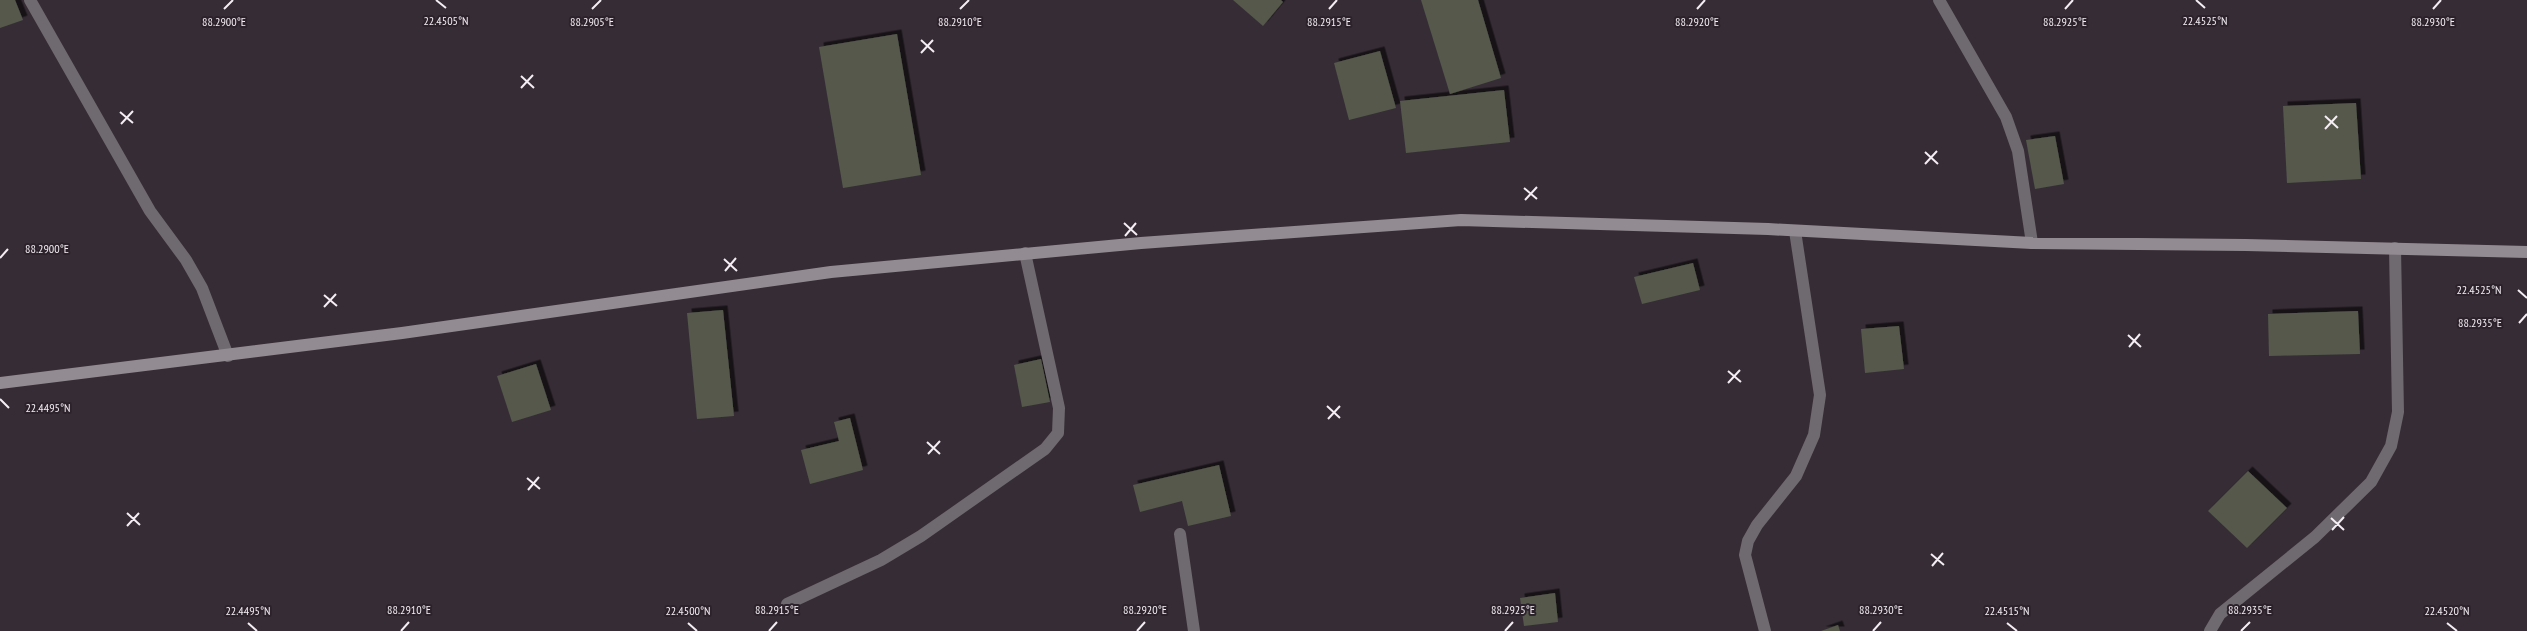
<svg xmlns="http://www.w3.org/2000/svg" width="2527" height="631" viewBox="0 0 2527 631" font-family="'PT Sans Narrow',sans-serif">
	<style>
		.building { fill: #54594b; filter: url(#shadow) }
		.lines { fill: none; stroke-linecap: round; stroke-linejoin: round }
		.minor { stroke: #6f6a6f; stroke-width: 12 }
		.tertiary { stroke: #6f6a6f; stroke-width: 12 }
		.secondary { stroke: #938b92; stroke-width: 12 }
		.ticks { fill: none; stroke: #f4edf3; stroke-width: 2 }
		.ticks-label { font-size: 12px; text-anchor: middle; fill: #f4edf3; stroke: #2c222b; stroke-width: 4; stroke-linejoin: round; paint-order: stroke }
	</style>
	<defs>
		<filter id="shadow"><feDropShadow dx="4.5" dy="-4.5" stdDeviation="0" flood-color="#0009"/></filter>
	</defs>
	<rect width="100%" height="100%" fill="#362c35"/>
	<!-- building -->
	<g class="building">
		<path d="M0 0H15L23 20 0 28Z"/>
		<path d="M1233 0H1281L1283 2 1263 26Z"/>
		<path d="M1421 0H1478L1501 78 1450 94Z"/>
		<path d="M897 34 921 175 843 188 819 47Z"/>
		<path d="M1380 51 1396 108 1349 120 1334 63Z"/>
		<path d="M1504 90 1510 142 1406 153 1400 101Z"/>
		<path d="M2356 103 2361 179 2287 183 2283 106Z"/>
		<path d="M2055 136 2064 184 2035 189 2026 140Z"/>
		<path d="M1693 263 1700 290 1642 304 1634 277Z"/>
		<path d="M723 310 734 416 697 419 687 313Z"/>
		<path d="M2358 311 2360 354 2269 356 2268 314Z"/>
		<path d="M1899 326 1904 369 1865 373 1861 329Z"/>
		<path d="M1041 359 1050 402 1022 407 1014 365Z"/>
		<path d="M536 364 551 410 512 422 497 376Z"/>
		<path d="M850 418 863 470 810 484 801 450 839 441 834 422Z"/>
		<path d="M1219 465 1231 516 1188 526 1182 501 1140 512 1133 485Z"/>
		<path d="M2248 471 2287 508 2247 548 2208 511Z"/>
		<path d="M1555 593 1558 622 1524 626 1520 598Z"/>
		<path d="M1838 625 1840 631H1821Z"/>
	</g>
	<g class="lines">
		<!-- minor -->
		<g class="minor">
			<path d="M30 0 150 211 186 260 202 288 228 356"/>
			<path d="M1180 534 1194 631"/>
			<path d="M787 604 881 560 921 536 1045 449 1058 433 1059 408 1025 253"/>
			<path d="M1765 631 1745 555 1748 541 1757 525 1796 476 1814 435 1820 395 1795 231"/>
			<path d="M2210 631 2220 614 2315 537 2371 482 2391 446 2398 412 2395 248"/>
		</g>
		<!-- tertiary -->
		<path class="tertiary" d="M1939 0 2006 117 2018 151 2032 243"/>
		<!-- secondary -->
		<path class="secondary" d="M0 383 402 333 831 272 1141 243 1461 220 1768 229 2032 243 2246 245 2527 252"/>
	</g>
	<!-- ticks -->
	<path class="ticks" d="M436 0 446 8M2196 0 2205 8M224 9 233 0M592 9 601 0M960 9 969 0M1329 9 1337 0M1697 9 1705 0M2065 9 2073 0M2433 9 2441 0M921 40 934 52M921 53 933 40M521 76 534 88M521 88 533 75M120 112 133 123M2325 116 2338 128M121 124 133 111M2325 129 2337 116M1925 152 1938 164M1925 164 1937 151M1524 188 1537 199M1525 200 1537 187M1124 223 1137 235M1125 236 1136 223M0 258 8 249M724 259 737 271M725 271 736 258M2518 290 2527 298M324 295 337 306M324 307 336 294M2519 323 2527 314M2128 335 2141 347M2129 347 2140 334M1728 371 1741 382M1728 383 1740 370M0 399 9 408M1327 406 1340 418M1328 419 1340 406M927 442 940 454M928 454 940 441M527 478 540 489M528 490 539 477M127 513 140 525M2331 518 2344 530M127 526 139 513M2332 530 2344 517M1931 554 1944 565M1932 566 1943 553M248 623 257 631M688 623 697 631M2007 623 2017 631M2447 623 2457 631M401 631 409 622M769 631 777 622M1137 631 1145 622M1505 631 1513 622M1873 631 1881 622M2241 631 2250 622"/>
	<g class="ticks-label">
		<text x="2205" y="25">22.4525°N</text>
		<text x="446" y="25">22.4505°N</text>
		<text x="224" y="26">88.2900°E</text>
		<text x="592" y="26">88.2905°E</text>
		<text x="960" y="26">88.2910°E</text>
		<text x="1329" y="26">88.2915°E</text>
		<text x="1697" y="26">88.2920°E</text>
		<text x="2065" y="26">88.2925°E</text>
		<text x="2433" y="26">88.2930°E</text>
		<text x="47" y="253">88.2900°E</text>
		<text x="2479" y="294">22.4525°N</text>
		<text x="2480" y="327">88.2935°E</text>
		<text x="48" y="412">22.4495°N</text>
		<text x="409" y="614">88.2910°E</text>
		<text x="777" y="614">88.2915°E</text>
		<text x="1145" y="614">88.2920°E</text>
		<text x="1513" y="614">88.2925°E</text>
		<text x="1881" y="614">88.2930°E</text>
		<text x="2250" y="614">88.2935°E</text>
		<text x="248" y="615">22.4495°N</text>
		<text x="688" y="615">22.4500°N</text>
		<text x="2007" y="615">22.4515°N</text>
		<text x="2447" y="615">22.4520°N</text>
	</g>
</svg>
